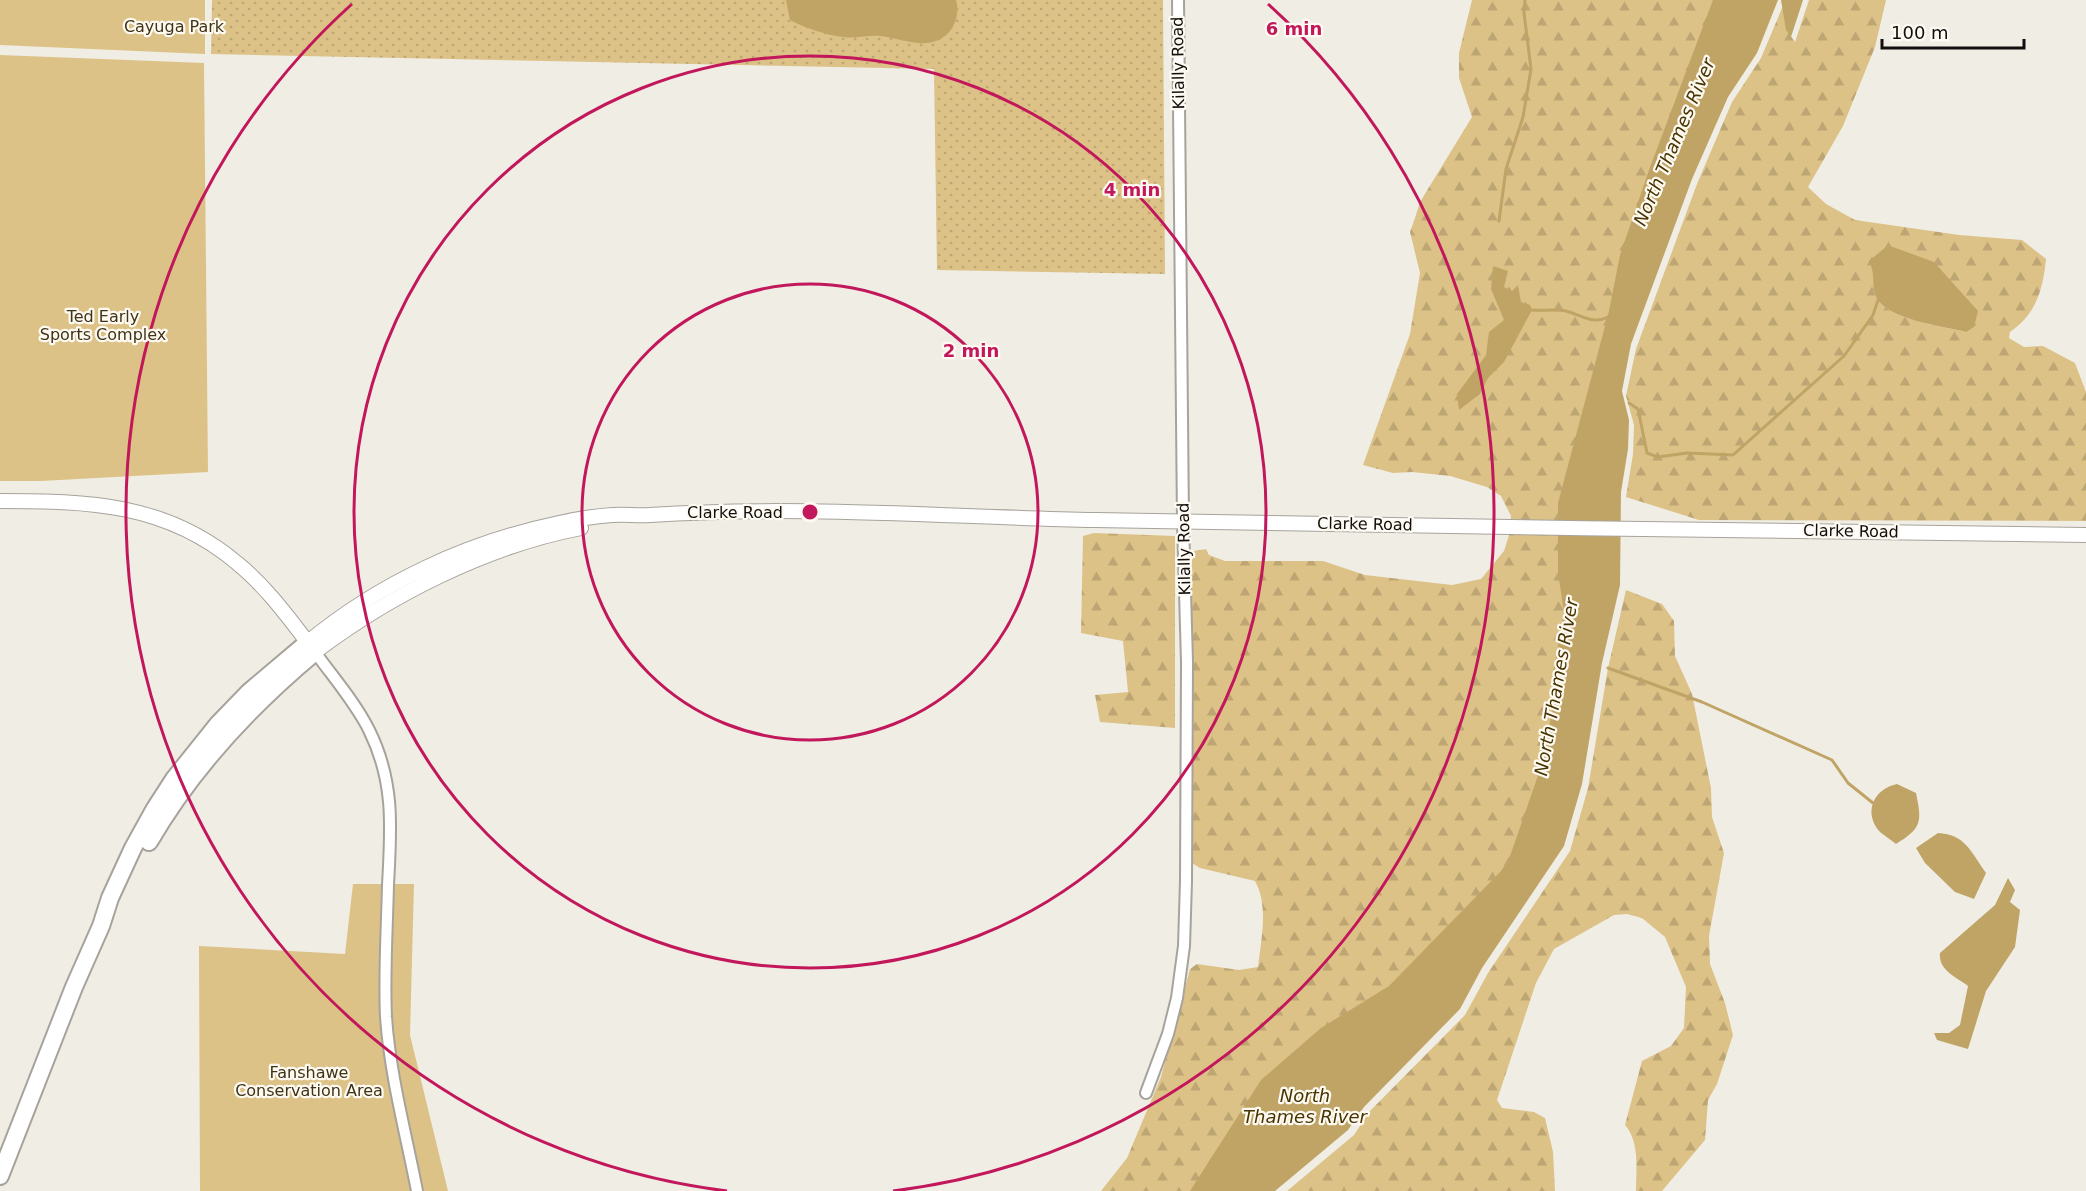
<svg xmlns="http://www.w3.org/2000/svg" width="2086" height="1191" viewBox="0 0 2086 1191" font-family="'DejaVu Sans',sans-serif">
	<style>
		.grass { fill: url(#grass-dots) }
		.forest { fill: url(#forest-firs); fill-rule: evenodd }
		.park { fill: #ddc287 }
		.water { fill: #c0a466 }
		.lines { fill: none; stroke-linecap: round; stroke-linejoin: round }
		.stream { stroke: #c0a466; stroke-width: 3 }
		.minor-casing { stroke: #a7a39c; stroke-width: 14 }
		.major-casing { stroke: #a7a39c; stroke-width: 16 }
		.highway-casing { stroke: #a7a39c; stroke-width: 20 }
		.minor { stroke: #fff; stroke-width: 10 }
		.major { stroke: #fff; stroke-width: 14 }
		.highway { stroke: #fff; stroke-width: 16 }
		.ring { fill: none; stroke: #c2185b; stroke-width: 3 }
		.labels { text-anchor: middle; dominant-baseline: central; stroke-width: 4.5; stroke-linejoin: round; paint-order: stroke }
		.park-label { font-size: 16px; fill: #3f3316; stroke: #fefaf2 }
		.street-label { font-size: 16px; fill: #100f0d; stroke: #fefaf2 }
		.water-label { font-size: 18px; font-style: italic; fill: #473400; stroke: #fefaf2 }
		.centre { fill: #c2185b; stroke: #fefaf2; stroke-width: 3 }
		.ring-label { font-size: 18px; text-anchor: middle; font-weight: bold; fill: #c2185b; stroke: #fefaf2; stroke-width: 4.5; stroke-linejoin: round; paint-order: stroke }
	</style>
	<defs>
		<pattern id="grass-dots" width="8" height="8" patternUnits="userSpaceOnUse" patternTransform="scale(1.5)"><rect width="8" height="8" fill="#ddc287"/><path d="M2 2h.1M6 6h.1" fill="none" stroke="#bda673" stroke-width="1.8" stroke-linecap="round"/></pattern>
		<pattern id="forest-firs" width="22" height="20" patternUnits="userSpaceOnUse" patternTransform="scale(1.5)"><rect width="22" height="20" fill="#ddc287"/><path d="M5 1l3.5 6h-7zM16 11l3.5 6h-7z" fill="#bda673"/></pattern>
	</defs>
	<rect width="100%" height="100%" fill="#f0ede5"/>
	<!-- grass -->
	<path class="grass" d="M212 0H1163L1165 274 937 270 934 69 211 54Z"/>
	<!-- forest -->
	<g class="forest">
		<path d="M1472 0H1718L1652 174 1567 616 1555 716 1545 768 1513 863 1196 1191H1101L1127 1158 1161 1077 1190 969 1197 964 1239 970 1258 967C1261 940 1269 906 1255 881L1200 868 1187 860 1192 746 1189 729 1191 566 1194 551 1206 549 1209 555 1225 561H1323L1365 575 1452 585 1481 579 1504 551 1510 532 1511 516 1501 496 1487 487 1450 476 1412 472 1393 473 1363 465 1410 334 1420 273 1410 232 1415 218 1420 202 1472 117 1459 78V53Z"/>
		<path d="M1809 0H1886L1875 47 1843 126 1808 187 1826 204 1855 220 1959 235 2022 240 2046 259C2043 290 2036 314 2010 332L2009 338 2024 347 2043 346 2075 363 2086 392V521L1699 520 1626 497 1633 454 1634 425 1626 396 1636 349 1697 184 1732 102 1761 58 1785 1 1790 35 1795 42ZM1874 271 1966 332C1943 326 1882 319 1875 294 1873 287 1874 278 1874 271Z"/>
		<path d="M1094 533 1175 536V728L1100 722 1095 695 1128 692 1123 641 1081 633 1083 536Z"/>
		<path d="M1626 590 1662 604 1674 621 1675 656 1692 694 1711 788 1712 817 1724 853 1709 936 1710 964 1725 1003 1733 1035 1717 1084 1708 1100 1705 1140 1662 1191H1636C1636 1170 1640 1142 1625 1125L1642 1061 1671 1046 1684 1028 1686 987 1665 937 1642 918 1627 914 1614 915 1554 949 1536 983 1497 1100 1502 1108 1534 1112 1545 1118 1553 1152 1555 1191H1287L1354 1135 1369 1112 1465 1015 1488 973 1570 851 1588 788 1608 668Z"/>
	</g>
	<!-- park -->
	<g class="park">
		<path d="M0 0H205V54L0 45Z"/>
		<path d="M0 55 204 63 208 472 41 481H0Z"/>
		<path d="M353 884H414L410 1035 448 1191H200L199 946 345 954Z"/>
	</g>
	<!-- water -->
	<g class="water">
		<path d="M786 0H956C959 10 957 22 950 31 931 53 905 39 880 36 868 35 855 39 843 37 826 35 805 28 790 20Z"/>
		<path d="M1713 0H1778L1757 53 1728 97 1692 179 1631 344 1622 391 1629 420 1628 449 1621 492 1620 585 1602 663 1582 784 1564 846 1482 968 1460 1009 1364 1107 1348 1130 1275 1191H1190L1261 1080 1321 1028 1389 986 1501 871 1509 859 1542 764 1552 712V679L1564 612 1558 573V503L1609 311 1620 255 1649 170Z"/>
		<path d="M1781 0H1803L1791 37 1786 30Z"/>
		<path d="M1886 247H1893L1934 262 1978 311 1974 327 1966 332C1943 326 1887 320 1876 297 1871 286 1876 274 1869 261Z"/>
		<path d="M1493 266 1508 271 1504 287 1512 291 1518 285 1521 302 1530 305 1532 310 1504 362 1488 378 1480 394 1459 410 1457 394 1486 355 1489 332 1504 320 1491 289Z"/>
		<path d="M1897 784 1916 793C1922 822 1922 828 1896 844 1891 840 1885 836 1880 832 1863 813 1873 789 1897 784Z"/>
		<path d="M1938 833C1965 834 1971 852 1986 873L1974 899 1955 892 1925 863 1916 848Z"/>
		<path d="M2008 878 2015 890 2010 902 2020 910 2015 947 1986 991 1968 1049 1937 1040 1934 1033H1949L1960 1025 1968 986C1956 977 1938 970 1940 953L1995 905Z"/>
	</g>
	<g class="lines">
		<!-- stream -->
		<g class="stream">
			<path d="M1499 221 1506 169 1523 117 1531 69 1524 13 1525 0"/>
			<path d="M1532 310C1543 311 1556 309 1566 311 1581 315 1593 325 1608 317"/>
			<path d="M1629 403 1638 409 1647 453 1658 457 1687 453 1733 455 1844 356 1873 315 1878 300"/>
			<path d="M1608 668 1702 702 1832 760 1848 783 1873 803"/>
		</g>
		<!-- minor casing -->
		<g class="minor-casing">
			<g id="minor">
				<path d="M315 652C333 677 355 702 369 730 395 782 391 829 388 885 387 929 384 973 386 1017 390 1075 406 1134 417 1191"/>
				<path d="M1146 1093 1168 1034 1177 998 1184 946 1186 881 1187 662 1183 522 1178 0"/>
			</g>
		</g>
		<!-- major casing -->
		<g class="major-casing">
			<g id="major">
				<path d="M0 501C88 501 166 503 237 563 267 587 291 621 315 652 390 595 487 546 581 528"/>
				<path d="M307 643C379 583 468 542 559 523 577 519 596 516 613 515 626 514 638 516 650 515 798 505 947 517 1095 520 1425 528 1756 529 2086 535"/>
			</g>
		</g>
		<!-- highway casing -->
		<g class="highway-casing">
			<g id="highway">
				<path d="M149 842C192 768 249 707 315 652"/>
				<path d="M0 1176 74 987 101 926 110 898 133 848 154 810 174 779 218 724 249 692 307 643"/>
			</g>
		</g>
		<!-- minor -->
		<use href="#minor" class="minor"/>
		<!-- major -->
		<use href="#major" class="major"/>
		<!-- highway -->
		<use href="#highway" class="highway"/>
	</g>
	<!-- distance rings -->
	<g class="ring">
		<circle cx="810" cy="512" r="228"/>
		<circle cx="810" cy="512" r="456"/>
		<path d="M727 1191A684 684 0 0 1 352 4M1268 4A684 684 0 0 1 893 1191"/>
	</g>
	<g class="labels">
		<!-- park labels -->
		<g class="park-label">
			<text x="174" y="26">Cayuga Park</text>
			<text x="103" y="316">Ted Early<tspan x="103" dy="18">Sports Complex</tspan></text>
			<text x="309" y="1072">Fanshawe<tspan x="309" dy="18">Conservation Area</tspan></text>
		</g>
		<!-- street labels -->
		<g class="street-label">
			<text transform="translate(1178 63) rotate(-91)">Kilally Road</text>
			<text x="735" y="512">Clarke Road</text>
			<text transform="translate(1365 524) rotate(1)">Clarke Road</text>
			<text transform="translate(1851 531) rotate(1)">Clarke Road</text>
			<text transform="translate(1184 549) rotate(-91)">Kilally Road</text>
		</g>
		<!-- water labels -->
		<g class="water-label">
			<text transform="translate(1674 142) rotate(-67)">North Thames River</text>
			<text transform="translate(1556 687) rotate(-80)">North Thames River</text>
			<text x="1305" y="1095">North<tspan x="1305" dy="21">Thames River</tspan></text>
		</g>
	</g>
	<circle cx="810" cy="512" r="9" class="centre"/>
	<g class="ring-label">
		<text x="1294" y="35">6 min</text>
		<text x="1132" y="196">4 min</text>
		<text x="971" y="357">2 min</text>
	</g>
	<!-- scale -->
	<path d="M1882 39v9h142v-9" fill="none" stroke="#100f0d" stroke-width="3"/>
	<text x="1891" y="39" font-size="18" fill="#100f0d" stroke="#fefaf2" stroke-width="4.5" paint-order="stroke">100 m</text>
</svg>
